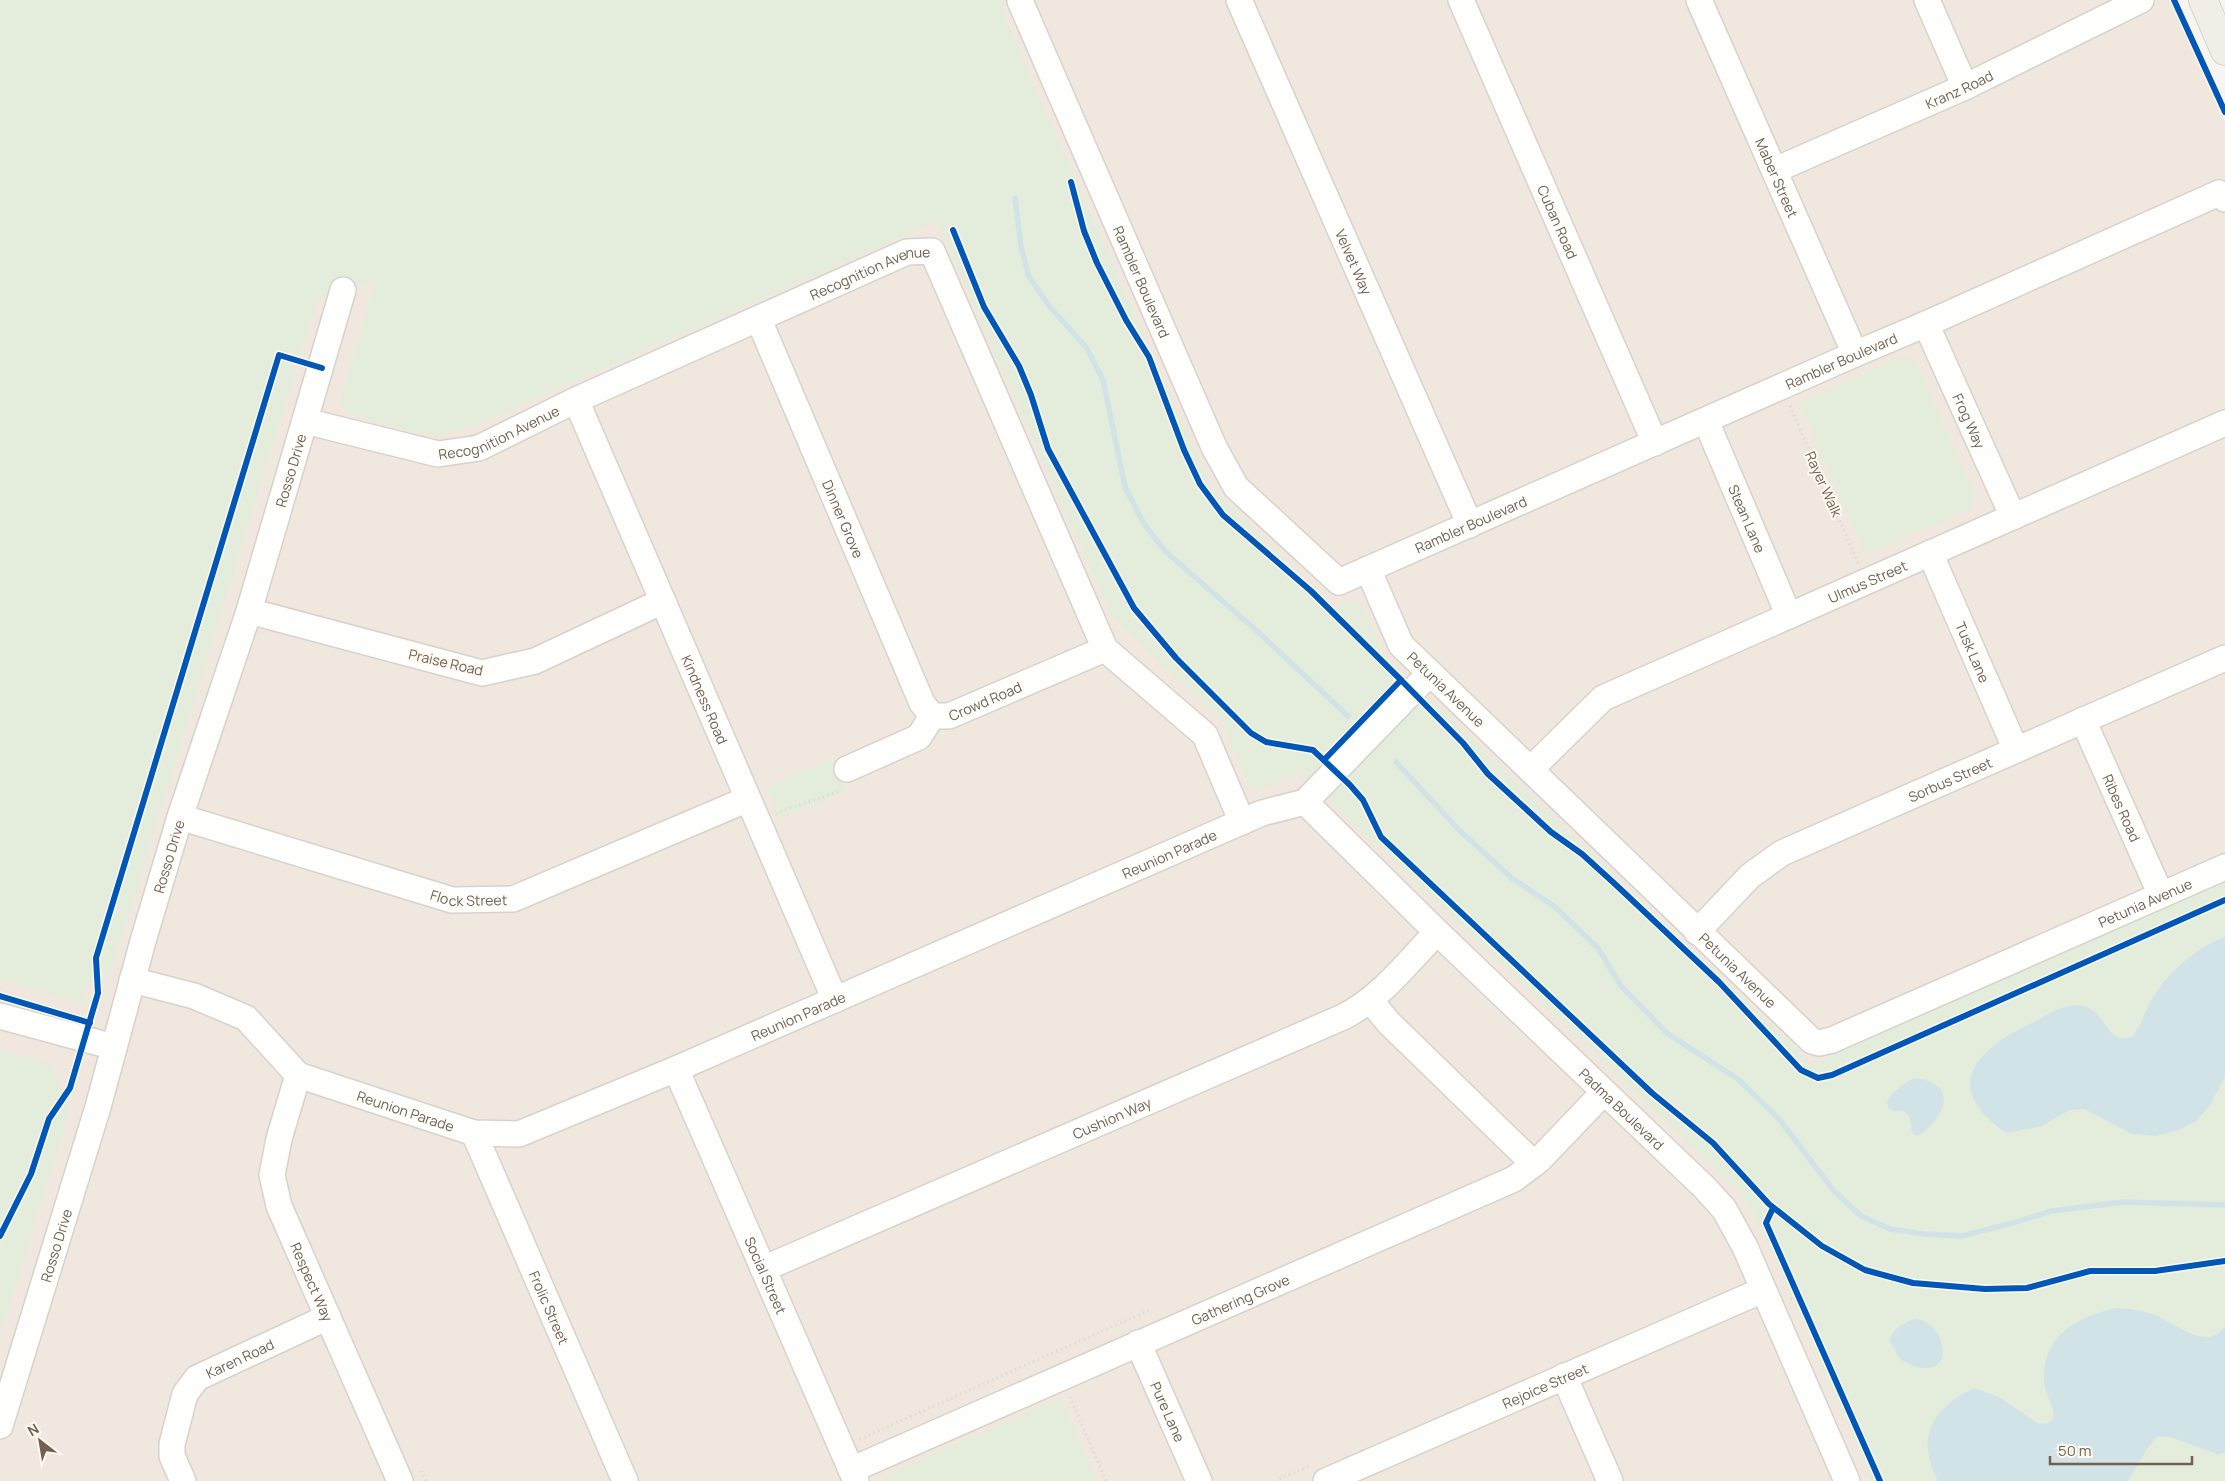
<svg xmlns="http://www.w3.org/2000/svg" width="2225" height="1481" viewBox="0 0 2225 1481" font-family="Manrope,sans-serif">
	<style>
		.residential { fill: #f0e8de }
		.green { fill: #e4eddc }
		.water { fill: #d2e3e7 }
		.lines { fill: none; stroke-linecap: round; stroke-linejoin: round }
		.stream { stroke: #d2e3e7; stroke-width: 5.5 }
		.minor-casing { stroke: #d7d2cd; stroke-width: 28 }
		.major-casing { stroke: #d8d2cd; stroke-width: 30 }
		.path { stroke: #dad5d0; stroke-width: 3; stroke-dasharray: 1 4; stroke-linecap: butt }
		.minor { stroke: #fefefd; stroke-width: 25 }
		.major { stroke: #f1eee8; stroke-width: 28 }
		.cycleway-casing { stroke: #fdfaf2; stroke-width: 9 }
		.cycleway { stroke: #0057b8; stroke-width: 6 }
		.labels { text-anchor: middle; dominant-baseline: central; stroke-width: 4; stroke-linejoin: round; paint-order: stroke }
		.street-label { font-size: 14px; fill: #736051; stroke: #fdfaf2 }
	</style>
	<rect width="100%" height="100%" fill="#f8f5f0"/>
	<!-- residential -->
	<path class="residential" d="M0 0H2172L2225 122V1481H0Z"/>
	<!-- green -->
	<g class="green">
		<path d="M0 0H1021L1001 9 1211 488 1334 608 1350 600 1362 605 1383 655 1812 1064 2225 882V1481H1872L1756 1216 1740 1192 1300 772 1260 790 1249 786 1222 722 1112 617 937 221 470 427C457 430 442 436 428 434 401 431 373 419 346 411L340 401 377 277 317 301 112 970 81 989 87 1004 0 980Z"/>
		<path d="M1904 356 1916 362 1976 497 1971 508 1865 555 1799 403Z"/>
		<path d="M832 759 846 790 781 819 766 787Z"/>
		<path d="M0 1049 50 1064 70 1109 0 1336Z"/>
		<path d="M1061 1398 1098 1481H886L889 1474Z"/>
	</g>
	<!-- water -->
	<g class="water">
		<path d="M2225 937V1077L2209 1107 2196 1121 2179 1130 2156 1136 2132 1134 2084 1109 2070 1110 2040 1127 2006 1133C1939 1086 1976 1049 2034 1022 2044 1017 2057 1008 2069 1006 2102 1000 2104 1035 2120 1038 2124 1039 2128 1038 2132 1037 2141 1027 2143 1015 2150 1003 2166 973 2193 950 2225 937Z"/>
		<path d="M1914 1078C1942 1080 1953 1098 1935 1120 1929 1127 1925 1133 1917 1136L1912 1133 1910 1117 1904 1111H1894L1889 1109 1887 1102C1892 1091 1903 1084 1914 1078Z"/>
		<path d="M2116 1308C2130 1309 2142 1310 2155 1315 2176 1323 2207 1353 2225 1326V1453L2217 1454 2170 1437 2158 1436 2149 1446 2128 1481H1938C1915 1437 1932 1408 1974 1388L1999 1397 2037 1423 2047 1424 2054 1418C2053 1402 2043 1391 2044 1377 2044 1333 2079 1317 2116 1308Z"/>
		<path d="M1915 1319C1942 1320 1956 1368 1926 1368 1917 1369 1907 1363 1900 1359L1889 1340C1894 1328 1903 1323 1915 1319Z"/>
	</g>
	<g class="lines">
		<!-- stream -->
		<g class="stream">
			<path d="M1015 198 1021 247 1029 277 1050 307 1086 347 1103 380 1125 487 1144 524 1166 552 1257 631 1348 716"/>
			<path d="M1396 762 1460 831 1513 879 1554 906 1598 948 1621 986 1668 1034 1738 1079 1779 1119 1834 1191 1861 1216 1890 1229 1924 1234 1962 1236 2013 1223 2051 1211 2124 1202 2225 1205"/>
		</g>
		<!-- minor casing -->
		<g class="minor-casing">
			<g id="minor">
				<path id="s1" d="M1239 0 1470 525"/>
				<path id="s2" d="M1461 0 1655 443"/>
				<path id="s3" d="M1699 0 1855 354"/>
				<path d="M1927 0 1965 87"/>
				<path id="s4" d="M1020 1 1214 447 1236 487 1339 582 1855 354 1926 324 2219 193 2225 199"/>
				<path id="s5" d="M1775 170 1965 87 2141 0"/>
				<path id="s6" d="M759 320 922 703 932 716"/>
				<path id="s7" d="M1926 324 2013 517"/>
				<path id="s8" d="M576 400 835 1000"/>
				<path id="s9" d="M305 421 438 454 479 448 576 400 907 252 932 251 1105 649 1205 735 1242 822"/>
				<path id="s10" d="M1706 421 1789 616"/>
				<path id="s11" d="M1930 553 2016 750"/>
				<path id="s12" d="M1368 569 1401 645 1812 1041 1819 1043 1832 1040 2225 867"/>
				<path d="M249 611 482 673 535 661 663 601"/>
				<path id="s13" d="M932 716H949L1105 649"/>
				<path id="s14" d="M2083 720 2161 895"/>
				<path d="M847 769 919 737 932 716"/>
				<path id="s15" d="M1531 769 1603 698 2225 423"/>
				<path id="s16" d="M1305 802 1437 932 1705 1188 1724 1209 1745 1247 1847 1481"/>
				<path id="s17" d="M180 817 452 900 513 899 748 799"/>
				<path id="s18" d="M1697 932 1750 876 1782 853 2225 658"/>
				<path id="s19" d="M132 980 194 996 246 1018 298 1075 474 1133 519 1134 676 1069 1262 813 1305 802 1430 673"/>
				<path d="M1370 1000 1389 1023 1534 1164"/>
				<path d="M0 1016 114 1047"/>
				<path id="s20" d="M676 1069 856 1481"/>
				<path id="s21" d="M298 1075 279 1139 272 1175 279 1206 400 1481"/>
				<path id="s22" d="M474 1133 625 1481"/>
				<path id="s23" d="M763 1269 1343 1017C1381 998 1408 962 1437 932"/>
				<path id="s24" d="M1138 1343 1199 1481"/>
				<path d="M1564 1376 1610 1481"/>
				<path id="s25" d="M0 1426 98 1107 143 941 180 817 249 611 343 290"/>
				<path id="s26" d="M851 1470 1514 1179 1539 1160 1604 1092"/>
				<path id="s27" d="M183 1481 172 1456V1444L185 1394 197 1378 328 1317"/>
				<path id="s28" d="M1326 1481 1763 1290"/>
			</g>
		</g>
		<!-- major casing -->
		<g class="major-casing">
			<path id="major" d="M2203 0 2225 51"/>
		</g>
		<!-- path -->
		<g class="path">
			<path d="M1790 406 1858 563"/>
			<path d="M776 814C798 804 820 800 841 790"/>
			<path d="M1791 1299 1799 1296"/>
			<path d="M1070 1397 1106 1481"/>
			<path d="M860 1439 1152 1309"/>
			<path d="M421 1471 426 1481"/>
			<path d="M1275 1481 1309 1466"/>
		</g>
		<!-- minor -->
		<use href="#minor" class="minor"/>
		<!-- major -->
		<use href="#major" class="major"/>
		<!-- cycleway casing -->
		<g class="cycleway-casing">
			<g id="cycleway">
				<path d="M2174 0 2225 112"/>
				<path d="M1071 182 1084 231 1097 263 1126 320 1149 357 1184 450 1200 484 1223 515 1311 591 1401 680 1324 760"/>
				<path d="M953 230 984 307 1019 366 1031 395 1048 449 1134 608 1176 658 1251 733 1266 742 1313 750 1350 785 1363 800 1381 837 1652 1093 1713 1143 1769 1204 1822 1246 1865 1270 1913 1283 1985 1289 2027 1288 2090 1271H2155L2225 1261"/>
				<path d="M1401 680 1463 743 1488 774 1551 832 1582 854 1615 884 1719 982 1801 1070 1818 1078 1832 1075 2225 900"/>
				<path d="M0 996 90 1023"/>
				<path d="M1773 1208 1766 1223 1880 1481"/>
				<path d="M0 1236 31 1174 49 1119 70 1088 98 993 96 958 279 355 322 368"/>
			</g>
		</g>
		<!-- cycleway -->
		<use href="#cycleway" class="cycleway"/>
	</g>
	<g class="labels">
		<!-- street labels -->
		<g class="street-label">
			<text stroke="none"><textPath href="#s5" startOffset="201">Kranz Road</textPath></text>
			<text stroke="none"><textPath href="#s3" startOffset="194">Maber Street</textPath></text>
			<text stroke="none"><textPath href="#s2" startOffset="242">Cuban Road</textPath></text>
			<text stroke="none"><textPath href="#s1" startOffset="286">Velvet Way</textPath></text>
			<text stroke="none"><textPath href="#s9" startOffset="608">Recognition Avenue</textPath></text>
			<text stroke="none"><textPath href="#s4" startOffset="306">Rambler Boulevard</textPath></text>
			<text stroke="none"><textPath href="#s4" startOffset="1221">Rambler Boulevard</textPath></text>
			<text stroke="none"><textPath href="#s7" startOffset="106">Frog Way</textPath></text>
			<text stroke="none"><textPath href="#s9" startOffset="202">Recognition Avenue</textPath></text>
			<text stroke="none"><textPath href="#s25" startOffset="999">Rosso Drive</textPath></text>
			<text transform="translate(1824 484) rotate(66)">Rayer Walk</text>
			<text stroke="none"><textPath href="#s10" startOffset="106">Stean Lane</textPath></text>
			<text stroke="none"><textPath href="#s6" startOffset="216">Dinner Grove</textPath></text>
			<text stroke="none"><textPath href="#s4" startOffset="816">Rambler Boulevard</textPath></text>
			<text stroke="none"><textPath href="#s15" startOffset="390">Ulmus Street</textPath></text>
			<text stroke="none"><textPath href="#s11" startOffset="108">Tusk Lane</textPath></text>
			<text transform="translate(446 662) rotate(13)">Praise Road</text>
			<text stroke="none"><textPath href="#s12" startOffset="146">Petunia Avenue</textPath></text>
			<text stroke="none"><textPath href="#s13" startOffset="56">Crowd Road</textPath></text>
			<text stroke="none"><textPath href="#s8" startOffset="326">Kindness Road</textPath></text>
			<text stroke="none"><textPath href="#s18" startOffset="300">Sorbus Street</textPath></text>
			<text stroke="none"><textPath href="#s14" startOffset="96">Ribes Road</textPath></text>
			<text stroke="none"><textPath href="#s19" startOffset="1136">Reunion Parade</textPath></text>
			<text stroke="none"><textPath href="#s25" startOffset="594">Rosso Drive</textPath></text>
			<text stroke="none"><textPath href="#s17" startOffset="301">Flock Street</textPath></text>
			<text stroke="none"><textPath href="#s12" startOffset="1016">Petunia Avenue</textPath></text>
			<text stroke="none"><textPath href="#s12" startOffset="551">Petunia Avenue</textPath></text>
			<text stroke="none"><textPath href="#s19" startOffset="731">Reunion Parade</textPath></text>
			<text stroke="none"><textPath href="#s16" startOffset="441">Padma Boulevard</textPath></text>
			<text stroke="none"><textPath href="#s19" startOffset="311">Reunion Parade</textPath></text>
			<text stroke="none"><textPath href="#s23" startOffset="380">Cushion Way</textPath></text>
			<text stroke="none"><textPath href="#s25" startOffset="189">Rosso Drive</textPath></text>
			<text stroke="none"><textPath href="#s20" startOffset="225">Social Street</textPath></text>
			<text stroke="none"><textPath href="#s21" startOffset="218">Respect Way</textPath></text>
			<text stroke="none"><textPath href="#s26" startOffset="425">Gathering Grove</textPath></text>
			<text stroke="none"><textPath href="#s22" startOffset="190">Frolic Street</textPath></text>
			<text stroke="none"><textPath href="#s27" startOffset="158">Karen Road</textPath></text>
			<text stroke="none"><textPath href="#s28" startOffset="239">Rejoice Street</textPath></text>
			<text stroke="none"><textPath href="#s24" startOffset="75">Pure Lane</textPath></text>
		</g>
	</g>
	<!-- north arrow -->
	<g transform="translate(40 1441) rotate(329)" stroke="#fdfaf2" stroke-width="4" paint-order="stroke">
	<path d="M0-4L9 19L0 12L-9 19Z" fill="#736051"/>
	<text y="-8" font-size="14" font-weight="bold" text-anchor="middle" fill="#736051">N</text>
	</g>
	<!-- scale -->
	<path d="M2050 1456v8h142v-8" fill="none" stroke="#736051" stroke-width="2.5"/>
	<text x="2058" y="1456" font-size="15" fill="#736051" stroke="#fdfaf2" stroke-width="4" paint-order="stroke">50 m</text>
</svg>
